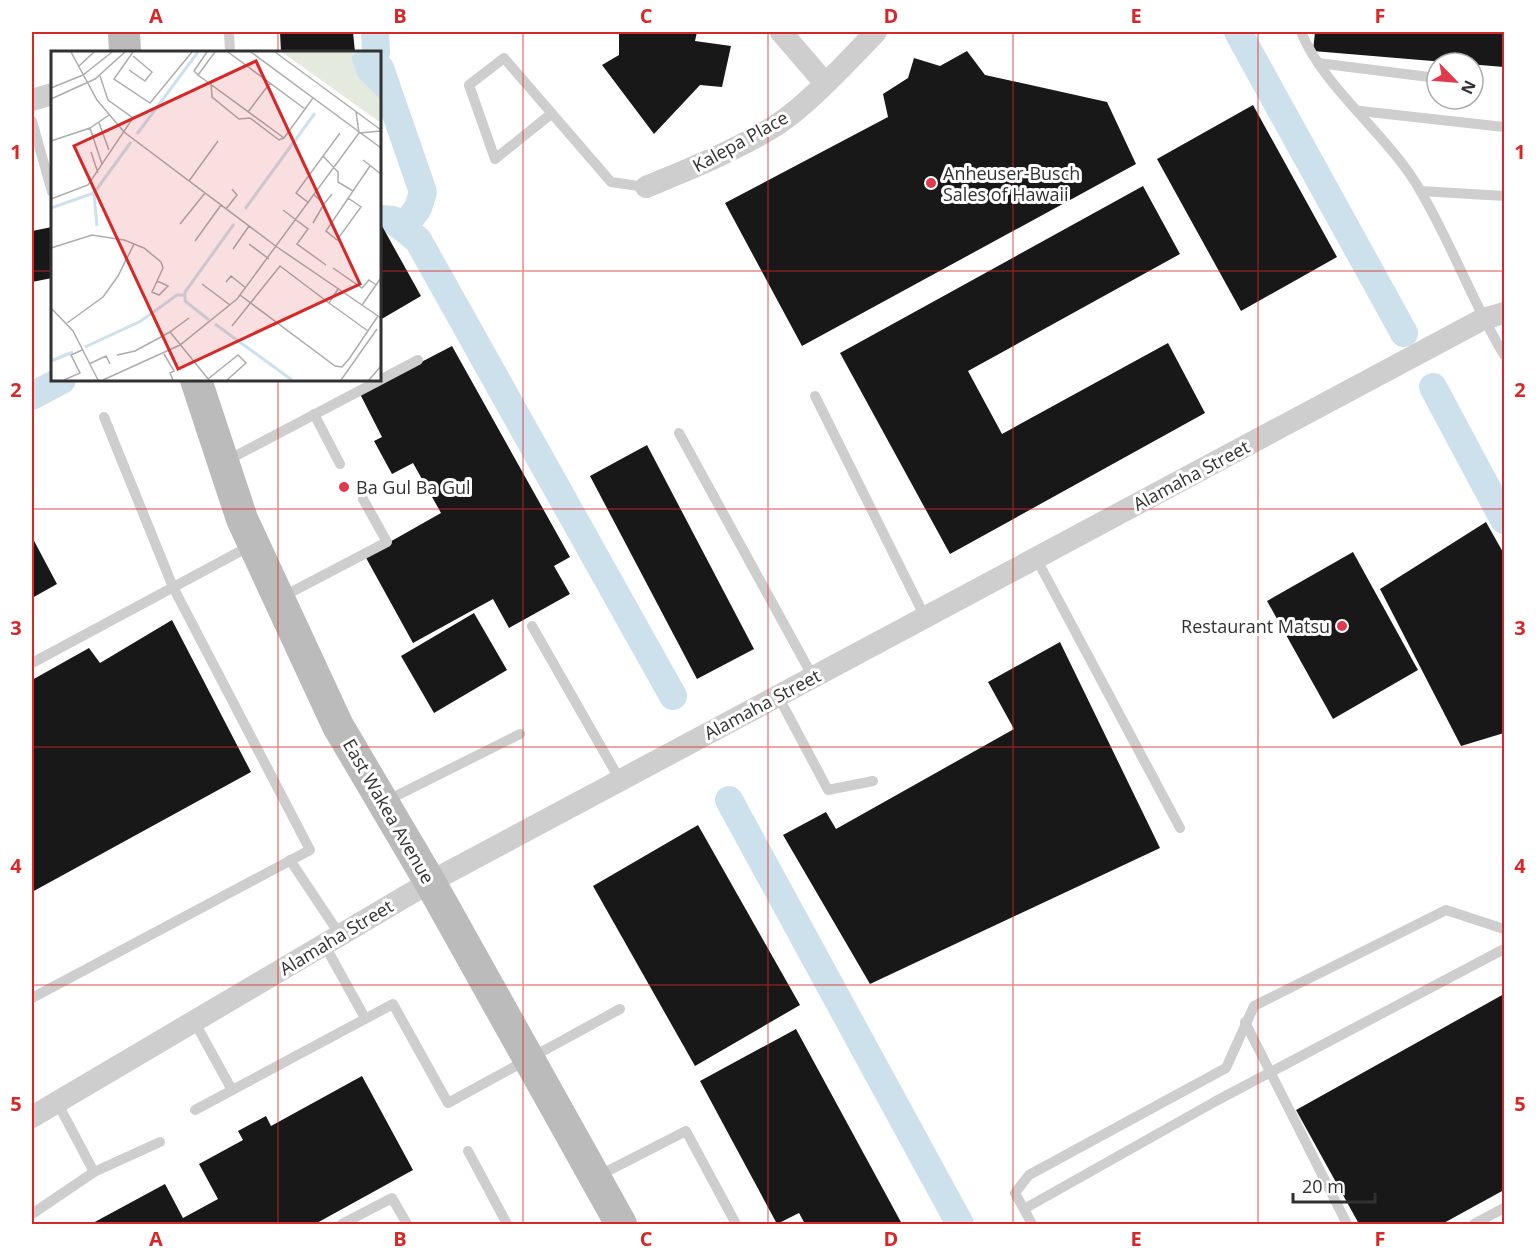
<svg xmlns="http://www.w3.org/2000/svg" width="1536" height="1256" viewBox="0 0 1536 1256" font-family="'Open Sans',sans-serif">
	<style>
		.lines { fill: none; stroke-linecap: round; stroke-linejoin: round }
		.canal { stroke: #cde1ec; stroke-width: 28 }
		.building { fill: #181818 }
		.lane { stroke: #cecece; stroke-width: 10 }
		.street { stroke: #cecece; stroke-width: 22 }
		.secondary { stroke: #bbb; stroke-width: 32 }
		.grid { fill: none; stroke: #d62828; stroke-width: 1.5; stroke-opacity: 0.55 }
		.poi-dot { fill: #e03b4d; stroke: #fff; stroke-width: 2 }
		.labels { text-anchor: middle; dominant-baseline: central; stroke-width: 6; stroke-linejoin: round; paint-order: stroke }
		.street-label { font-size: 18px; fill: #313131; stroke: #fff }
		.poi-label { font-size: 18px; fill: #313131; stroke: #fff; text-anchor: start }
		.inset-river { fill: none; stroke: #cde1ec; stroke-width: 3 }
		.inset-road { fill: none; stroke: #adadad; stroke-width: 1.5 }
		.view { fill: #d62828; fill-opacity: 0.15; stroke: #d62828; stroke-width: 3 }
		.inset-edge { fill: none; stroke: #313131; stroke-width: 3 }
		.neatline { fill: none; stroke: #d62828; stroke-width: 2 }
		.grid-label { font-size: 20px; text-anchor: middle; font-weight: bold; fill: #d62828 }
	</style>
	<rect width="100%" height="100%" fill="#fff"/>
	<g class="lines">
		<!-- canal -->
		<g class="canal">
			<path d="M375 32 376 52"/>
			<path d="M1238 32 1404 333"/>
			<path d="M380 68 423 192 418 208 403 228"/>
			<path d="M380 219 393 220 418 240 673 696"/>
			<path d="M1433 387 1504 520"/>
			<path d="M32 396 62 380"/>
			<path d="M729 800 960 1224"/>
		</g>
	</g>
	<!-- building -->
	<g class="building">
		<path d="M280 32H353L355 52H281Z"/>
		<path d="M619 32H697L695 41 731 46 722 87 700 85 654 134 602 65 619 55Z"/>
		<path d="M1315 32H1504V67L1313 51Z"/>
		<path d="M967 51 985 75 1107 102 1136 164 802 346 725 203 888 117 883 94 908 78 914 58 940 66Z"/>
		<path d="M1253 105 1337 257 1241 311 1157 159Z"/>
		<path d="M1143 186 1180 254 968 371 1002 434 1168 343 1205 413 950 554 840 353Z"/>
		<path d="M382 226 421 296 380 320V227Z"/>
		<path d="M52 227V278L32 282V231Z"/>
		<path d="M452 346 570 557 554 566 570 594 509 628 493 599 413 643 365 556 441 513 413 463 392 474 374 441 382 437 360 394Z"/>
		<path d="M647 445 754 649 697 679 590 476Z"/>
		<path d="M1486 522 1504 554V733L1461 746 1380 589Z"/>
		<path d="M32 537 57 584 32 598Z"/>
		<path d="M1353 552 1418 670 1333 719 1267 601Z"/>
		<path d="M474 613 507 670 434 713 401 656Z"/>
		<path d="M172 620 251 772 32 892V680L89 648 100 663Z"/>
		<path d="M1060 642 1160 848 870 984 783 835 826 812 836 829 1014 729 988 682Z"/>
		<path d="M698 825 800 1005 695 1066 593 886Z"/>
		<path d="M1504 994V1190L1442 1224H1359L1296 1110Z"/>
		<path d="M796 1029 902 1224H805L799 1213 777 1224 700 1081Z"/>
		<path d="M362 1076 413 1170 315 1224H91L165 1184 183 1218 218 1199 199 1164 243 1140 238 1131 266 1116 271 1126Z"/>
	</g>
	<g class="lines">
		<!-- lane -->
		<g class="lane">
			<path d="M229 32 230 52"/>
			<path d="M1301 32C1325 90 1390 136 1421 192 1452 245 1473 303 1504 355"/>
			<path d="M1318 63 1437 78"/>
			<path d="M1360 111 1504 127"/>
			<path d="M551 114 495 159 469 85 504 58 611 182 646 187"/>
			<path d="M32 121 52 192"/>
			<path d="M1421 191 1504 196"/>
			<path d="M815 396 925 617"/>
			<path d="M314 414 340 464"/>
			<path d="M679 433 813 677"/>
			<path d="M226 461 418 360"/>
			<path d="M1036 558 1180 828"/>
			<path d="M282 597 387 542 363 499"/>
			<path d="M532 626 620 780"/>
			<path d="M32 663 250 546"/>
			<path d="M778 696 828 790 873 781"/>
			<path d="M386 801 520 734"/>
			<path d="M290 860 340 935"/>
			<path d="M324 944 365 1018"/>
			<path d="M32 998 310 850 173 587 104 417"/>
			<path d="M194 1021 232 1090"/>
			<path d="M1245 1022 1347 1224"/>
			<path d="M58 1104 94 1172"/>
			<path d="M195 1110 393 1004 448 1103 620 1009"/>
			<path d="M468 1151 507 1224"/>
			<path d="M598 1176 686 1131 736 1224"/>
			<path d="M1024 1209 1216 1101 1504 949"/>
			<path d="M32 1214 94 1172 160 1142"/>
			<path d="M342 1224 392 1198 407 1224"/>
			<path d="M1032 1224 1015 1193 1029 1175 1226 1068 1254 1006 1446 910 1504 929"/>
			<path d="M1474 1224 1504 1208"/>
		</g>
		<!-- street -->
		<g class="street">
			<path d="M781 32 824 82"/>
			<path d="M32 100 52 94"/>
			<path d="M646 187C689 169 735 151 775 126 808 105 849 60 876 32"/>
			<path d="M32 1117 430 882 1483 319 1504 313"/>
		</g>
		<!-- secondary -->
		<g class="secondary">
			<path d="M124 32 125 52"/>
			<path d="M196 380 242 519 338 726 430 882 621 1224"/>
		</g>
	</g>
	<!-- grid -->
	<path class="grid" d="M278 32V52M523 32V1224M768 32V1224M1013 32V1224M1258 32V1224M32 271H52M380 271H1504M278 380V1224M32 509H1504M32 747H1504M32 985H1504"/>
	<!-- markers -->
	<g class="poi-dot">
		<circle cx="931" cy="183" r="6"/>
		<circle cx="344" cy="487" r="6"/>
		<circle cx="1342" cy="626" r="6"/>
	</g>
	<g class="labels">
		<!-- street labels -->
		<g class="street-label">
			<text transform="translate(740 141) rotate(-29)">Kalepa Place</text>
			<text transform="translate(1191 475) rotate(-28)">Alamaha Street</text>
			<text transform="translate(762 704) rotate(-28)">Alamaha Street</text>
			<text transform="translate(389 811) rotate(60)">East Wakea Avenue</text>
			<text transform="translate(336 937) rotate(-31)">Alamaha Street</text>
		</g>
		<!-- poi labels -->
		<g class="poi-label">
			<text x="943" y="173">Anheuser-Busch<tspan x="943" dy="21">Sales of Hawaii</tspan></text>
			<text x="356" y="487">Ba Gul Ba Gul</text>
			<text x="1330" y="626" text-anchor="end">Restaurant Matsu</text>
		</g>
	</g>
	<!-- overview -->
	<g transform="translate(51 51)">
		<rect width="330" height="330" fill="#fff"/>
		<path d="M231 1H306L300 6 306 25 329 44 330 72Z" fill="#e4eadd"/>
		<path d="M306 1H330V49L306 25 300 6Z" fill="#cde1ec"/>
		<path class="inset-river" d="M86 83 147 1M43 142 46 175M0 157 43 142 80 91M194 158 264 62M158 269 134 250V241L183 173M164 273 241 329M34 296 90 270 126 244H133M0 310 22 301"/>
		<path class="inset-road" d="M20 1 46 49 73 81 226 196 330 267M82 1 63 28 99 52 141 1M156 1 143 20 147 24 164 1M177 1 254 58M200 1 330 97M224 1 330 79M27 16 43 1M78 19 94 30 101 21 82 5M147 24 233 87M160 32 161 46 188 68 199 67 228 89 233 87M0 37 32 24 61 1M0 48 44 28 74 1M197 61 219 32M305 61 308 82M48 72 58 99M39 77 51 113M308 82 330 80M233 87 262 47M0 90 39 77 58 64M40 101 47 122M272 105 287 121V131L302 140 319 115M312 109 330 123M138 130 167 90M263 144 273 153 281 143M297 147 310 156 286 189 275 180 302 140M0 148 37 134 82 67 57 49 49 25M258 152 245 142 289 82M175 158 186 144 181 138M232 159 257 178 246 193 275 214M262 172 273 153M129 173 154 142M144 190 170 154M198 193 218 208M0 197 41 184 73 189 93 197 110 211 112 217 101 241 108 244 117 235 106 230M182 198 198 175M282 217 311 237 318 229 325 234M175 231 180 225 195 237M151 233 179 254M189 244 284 315 291 316 298 308 327 265M278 252 317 280M311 254 330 227M0 257 22 280 47 329M138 267 119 281 158 329M16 272 52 246 67 225 83 193M181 275 229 215 278 252 287 238M113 303 123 320 119 322 122 329M66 304 84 300 119 281M38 313 55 305 59 313M157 328 187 304 195 312 176 329M13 329 29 322 20 304 31 299M52 329 129 294 186 248 308 82M290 329 326 278M318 329 330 315"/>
		<path class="view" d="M205 10 309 233 127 318 23 95Z"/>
		<rect width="330" height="330" class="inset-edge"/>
	</g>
	<!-- border -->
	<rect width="1536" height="1256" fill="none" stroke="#ffffff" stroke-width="66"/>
	<!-- north arrow -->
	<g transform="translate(1455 81) rotate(115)"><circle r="28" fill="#ffffff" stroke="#adadad" stroke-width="1.5"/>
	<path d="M0-4.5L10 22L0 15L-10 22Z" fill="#e03b4d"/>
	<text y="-9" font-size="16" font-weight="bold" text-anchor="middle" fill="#313131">N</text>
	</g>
	<!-- scale -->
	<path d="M1293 1193v9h82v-9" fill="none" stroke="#313131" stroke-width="3"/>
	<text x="1302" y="1193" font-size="18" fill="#313131" stroke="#ffffff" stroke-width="4.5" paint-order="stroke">20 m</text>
	<rect x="33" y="33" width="1470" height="1190" class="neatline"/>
	<g class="grid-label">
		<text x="156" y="23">A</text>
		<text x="400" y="23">B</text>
		<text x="646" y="23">C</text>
		<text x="891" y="23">D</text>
		<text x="1136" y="23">E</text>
		<text x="1380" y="23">F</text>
		<text x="16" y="159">1</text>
		<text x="1520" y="159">1</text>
		<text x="16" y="397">2</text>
		<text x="1520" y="397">2</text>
		<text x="16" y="635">3</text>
		<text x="1520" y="635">3</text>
		<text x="16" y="873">4</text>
		<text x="1520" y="873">4</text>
		<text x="16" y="1111">5</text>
		<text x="1520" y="1111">5</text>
		<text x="156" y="1246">A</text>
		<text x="400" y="1246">B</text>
		<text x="646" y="1246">C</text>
		<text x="891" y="1246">D</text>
		<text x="1136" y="1246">E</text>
		<text x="1380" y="1246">F</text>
	</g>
</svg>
